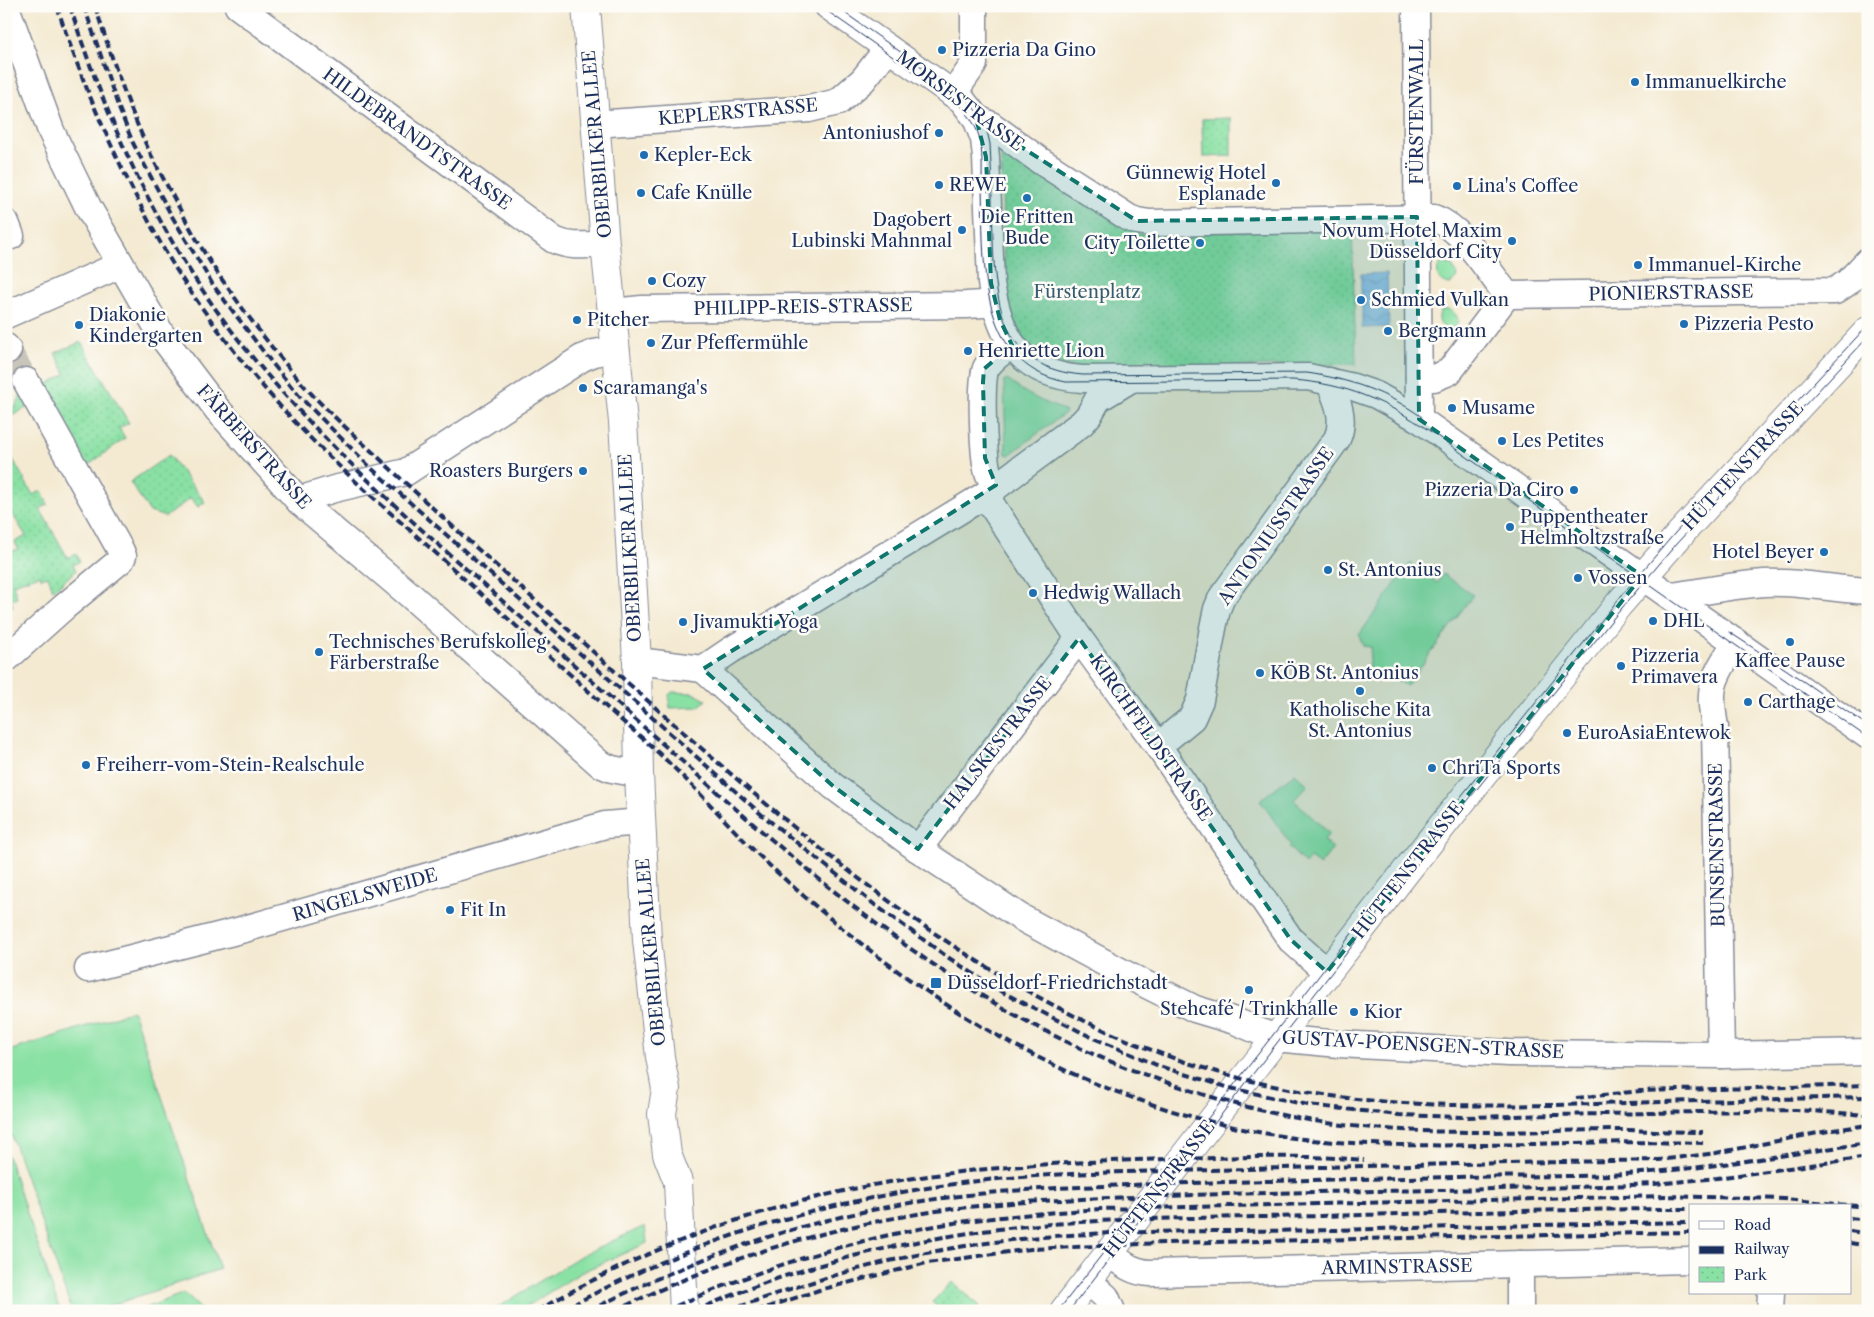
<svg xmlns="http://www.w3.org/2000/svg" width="1874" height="1317" font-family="'Libre Caslon Text',serif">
  <defs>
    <pattern id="park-dots" width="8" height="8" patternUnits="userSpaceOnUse" patternTransform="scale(1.25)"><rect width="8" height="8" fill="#8ae1a4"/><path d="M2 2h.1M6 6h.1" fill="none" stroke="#76c190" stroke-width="1.8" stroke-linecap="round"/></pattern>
    <pattern id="water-waves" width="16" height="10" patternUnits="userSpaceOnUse" patternTransform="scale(1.25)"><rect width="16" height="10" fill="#7cb3ec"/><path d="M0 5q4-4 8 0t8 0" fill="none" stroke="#6592c2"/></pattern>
  </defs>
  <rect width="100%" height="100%" fill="#fdfcf7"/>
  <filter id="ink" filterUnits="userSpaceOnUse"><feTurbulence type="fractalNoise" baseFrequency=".02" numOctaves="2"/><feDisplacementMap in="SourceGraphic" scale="10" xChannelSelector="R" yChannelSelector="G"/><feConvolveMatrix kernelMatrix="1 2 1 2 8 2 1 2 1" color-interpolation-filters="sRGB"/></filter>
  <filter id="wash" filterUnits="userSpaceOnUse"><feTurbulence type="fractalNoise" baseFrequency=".0096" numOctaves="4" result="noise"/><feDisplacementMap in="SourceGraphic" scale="20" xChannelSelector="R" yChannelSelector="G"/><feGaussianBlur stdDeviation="1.12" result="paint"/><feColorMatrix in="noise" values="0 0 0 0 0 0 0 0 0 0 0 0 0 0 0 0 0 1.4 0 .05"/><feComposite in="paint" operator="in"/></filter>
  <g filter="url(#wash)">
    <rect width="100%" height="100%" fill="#f4ead2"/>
    <!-- grass -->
    <g fill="#8ae1a4" stroke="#528881">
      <path d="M1443,263l8,2 6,8 -1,7 -6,4c-11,-1 -15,-9 -11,-19z"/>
      <path d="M1448,309c10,4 14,14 4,21 -12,-1 -16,-10 -11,-20z"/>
      <path d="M1006,379c20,15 35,23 58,31l1,3 -56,42 -3,-1 -2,-73z"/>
      <polygon points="1410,563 1437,583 1443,574 1473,595 1407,686 1392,677 1368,671 1371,647 1363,646 1359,635"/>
      <polygon points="672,692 693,693 706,700 698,707 670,708 669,695"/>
      <polygon points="1295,773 1308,785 1294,800 1329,833 1324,841 1333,848 1320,865 1310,858 1305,864 1289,847 1291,845 1260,800"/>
      <polygon points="133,1011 220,1269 94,1311 72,1311 6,1120 6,1052"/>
      <polygon points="6,1151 60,1311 6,1311"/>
      <polygon points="645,1226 647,1243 582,1272 519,1311 492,1311 582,1255"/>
      <polygon points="184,1293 203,1311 138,1311"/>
    </g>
    <!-- park -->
    <g fill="url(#park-dots)" stroke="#528881">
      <polygon points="1231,118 1231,156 1203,157 1202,119"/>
      <polygon points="1001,143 1140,234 1352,228 1356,364 1088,370 1044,360 1025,343 1013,320 1007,292 1004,261"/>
      <polygon points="81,342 129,423 119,428 125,438 86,467 39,389 66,374 55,353"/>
      <path d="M21,392l7,15 -22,12v-5l1,1c8,-7 12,-12 14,-23z"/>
      <polygon points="6,447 33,495 41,491 48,504 40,509 68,558 76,554 80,561 73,565 76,571 53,590 48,576 41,578 40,575 13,584 17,598 11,600 13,607 6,609 6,553 18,549 15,542 26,536 6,504"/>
      <polygon points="169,455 205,502 198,507 191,498 165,517 150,512 130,482"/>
      <polygon points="952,1282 980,1306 975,1311 941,1311 932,1302"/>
    </g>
    <!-- water -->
    <polygon fill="url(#water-waves)" stroke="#4c71a5" points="1387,273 1389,327 1362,328 1362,304 1365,300 1364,297 1361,296 1361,274"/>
  </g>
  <g filter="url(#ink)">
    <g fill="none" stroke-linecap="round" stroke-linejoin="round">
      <!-- minor-tunnel -->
      <polyline stroke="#c9c5bb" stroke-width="26" stroke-dasharray="26 13" stroke-linecap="butt" points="8,350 26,381"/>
      <!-- minor casing -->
      <g stroke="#888c98" stroke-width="29">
        <g id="minor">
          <path d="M238,6l316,234c17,8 33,5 51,4"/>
          <path d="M828,6l134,94 14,18 15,7 48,35 90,58 8,3 13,2 284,-5c29,10 54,53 73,77"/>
          <polyline points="1416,6 1419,419"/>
          <polyline points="6,7 51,131 88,207 164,339 217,409 300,502 410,595 600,764 612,769 639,774"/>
          <polyline points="953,94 974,64 974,6"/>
          <path d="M976,118l8,21 2,18 5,126c9,56 30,92 91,96l226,-2 45,10 23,8 43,24 449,317"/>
          <polyline points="595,124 809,109 838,102 863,80 888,48"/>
          <polyline points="6,223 11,236 6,237"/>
          <polyline points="1507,295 1835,291 1848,282 1868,261"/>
          <polyline points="612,312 642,309 966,305 983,304 994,301"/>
          <polyline points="6,315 120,265"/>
          <polyline points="6,347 8,350"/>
          <polyline points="1419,377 1434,378 1449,372 1507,295"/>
          <path d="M996,485c-3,-4 -7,-8 -8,-13 -5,-12 -8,-96 -2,-104 6,-10 17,-17 26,-23"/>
          <polyline points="985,495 1079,638 1158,746 1291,940 1327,972"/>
          <polyline points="300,502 305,498 334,489 406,472 582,358 594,353 616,349"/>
          <path d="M1672,596c30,-4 61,-11 92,-13 32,-2 70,6 104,8"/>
          <polyline points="6,659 64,607 121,560 123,556 121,551 26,381"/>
          <polyline points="637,661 703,669 731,650 985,495 1082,423 1089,415 1098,399 1131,379"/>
          <polyline points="703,669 833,786 918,849 1020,917 1131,977 1195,1009 1235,1021 1275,1038 1339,1044 1508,1053 1721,1055 1868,1052"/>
          <path d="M1158,746l34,-28 8,-18 13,-72 4,-19 5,-12 115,-158c9,-20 0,-39 -8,-58"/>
          <polyline points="918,849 1079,638"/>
          <polyline points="88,969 241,930 605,825 641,822"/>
          <path d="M1721,1055l-6,-328c-2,-13 -5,-27 -2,-40 3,-16 15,-31 23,-45"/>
          <path d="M1109,1253c14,11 23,19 41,20l540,-13"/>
          <polyline points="1088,1281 1106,1297 1112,1311"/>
          <polyline points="1520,1311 1520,1264"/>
          <polyline points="1770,1311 1771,1293"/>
        </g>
      </g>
      <!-- major casing -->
      <g stroke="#888c98" stroke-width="30">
        <g id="major">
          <polyline points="586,6 605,244 623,422 637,661 639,774 647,940 660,1057 666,1089 662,1114 667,1154 678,1182 684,1311"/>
          <polyline points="1064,1311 1407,870 1619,604 1682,532 1868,331"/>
        </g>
      </g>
      <!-- minor -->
      <use href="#minor" stroke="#fff" stroke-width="26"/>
      <!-- major -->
      <use href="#major" stroke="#fff" stroke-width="28"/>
      <!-- tram -->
      <g stroke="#1b2f5e" stroke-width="1">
        <path d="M820,6l136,95c10,10 19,22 23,35 4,16 3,33 3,49 2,72 -7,180 84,197l227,-2c54,4 92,21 137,51l438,307"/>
        <path d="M835,6l124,87c17,14 27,29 31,51 2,32 2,64 3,96 2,66 10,129 90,135l224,-2c42,6 80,19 115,44"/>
        <polyline points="1729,632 1787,670 1868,726"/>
        <polyline points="1058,1311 1364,918 1621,596 1675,533 1868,325"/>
        <polyline points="1069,1311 1370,923 1616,615 1678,542 1868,337"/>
      </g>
      <!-- rail -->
      <g stroke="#1b2f5e" stroke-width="4" stroke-dasharray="8 4" stroke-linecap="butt">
        <path d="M57,6c23,72 53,141 88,208 15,29 31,57 50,84 27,38 55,75 86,109 49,54 103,100 157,148 58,53 117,106 176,159 19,16 38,32 56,50 34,32 64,68 98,100 111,102 235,191 380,239 47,16 97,28 146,35 93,11 187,7 280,5 43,-1 86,-1 129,0"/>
        <path d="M70,6c31,98 73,194 129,279 91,137 219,241 341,349 47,43 95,85 143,128 121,108 246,216 395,285 35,17 72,30 109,42 56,19 117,33 176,38 89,9 177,3 266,3 25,1 49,2 74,2"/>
        <polyline points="84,6 118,106 133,143 170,213 213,285 272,363 300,397 370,467 761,814 875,905 949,958 1002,992 1089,1036 1159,1066 1230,1088 1308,1105 1399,1115 1462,1117 1796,1110 1868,1115"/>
        <path d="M95,6c14,43 28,86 46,127 12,28 27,54 41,80 13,24 26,47 41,68 26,37 53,73 83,107 23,25 48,47 73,70 60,57 122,112 184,167 194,172 409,381 665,450 123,34 243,32 369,29 91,-3 181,-5 271,-7"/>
        <polyline points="1576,1098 1640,1091 1868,1085"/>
        <polyline points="1850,1218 1868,1220"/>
        <polyline points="1850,1231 1868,1234"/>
        <polyline points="1850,1243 1868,1246"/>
        <path d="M537,1311c108,-64 230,-108 353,-129 91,-16 184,-20 277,-23 65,-1 132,-5 197,1"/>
        <path d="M562,1311c128,-72 271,-113 416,-130 90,-10 180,-9 270,-12 137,-4 274,-6 411,-9l57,-7 117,-23 35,-5"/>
        <path d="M589,1311c103,-53 213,-91 327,-109 80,-13 161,-15 241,-18 100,-3 201,-5 301,-7 50,-1 100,0 150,-2 88,-4 173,-20 260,-32"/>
        <path d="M615,1311c108,-54 224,-88 344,-103 78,-9 156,-10 234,-13 153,-5 308,-4 461,-11l63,-6 151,-21"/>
        <path d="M665,1311c99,-45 202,-77 310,-91 41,-5 83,-8 125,-11l565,-13 119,3 84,8"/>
        <path d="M695,1311c104,-47 219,-74 332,-85 98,-9 196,-8 294,-10 123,-3 246,-7 369,-7"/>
        <path d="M728,1311c98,-37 199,-64 303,-73 100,-9 202,-6 303,-8 119,-3 237,-6 356,-8"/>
        <polyline points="756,1311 819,1290 927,1263 1031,1249 1163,1243 1690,1232"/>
      </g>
    </g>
  </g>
  <!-- marked area -->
  <path fill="#0f766e" fill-opacity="0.2" stroke="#0f766e" stroke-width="4" stroke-dasharray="10 6" stroke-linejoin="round" d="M976,118l161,103 280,-4 2,202 223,157 -315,396 -36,-32 -212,-302 -161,211 -85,-63 -130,-117 293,-184 -11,-27 -2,-76 1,-13 28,-24 -12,-25 -9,-37 -5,-126z"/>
  <!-- markers -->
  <g fill="#1f6fb2" stroke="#fdfcf7" stroke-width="2">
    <circle cx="942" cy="50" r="5"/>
    <circle cx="1635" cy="82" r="5"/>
    <circle cx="939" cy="133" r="5"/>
    <circle cx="644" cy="155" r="5"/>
    <circle cx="1276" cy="183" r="5"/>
    <circle cx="939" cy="185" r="5"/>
    <circle cx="1457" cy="186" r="5"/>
    <circle cx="641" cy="193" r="5"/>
    <circle cx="1027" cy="198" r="5"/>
    <circle cx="962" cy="230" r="5"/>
    <circle cx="1512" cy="241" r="5"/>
    <circle cx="1200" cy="243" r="5"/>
    <circle cx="1638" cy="265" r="5"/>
    <circle cx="652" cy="281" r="5"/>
    <circle cx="1361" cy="300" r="5"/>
    <circle cx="577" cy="320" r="5"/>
    <circle cx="1684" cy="324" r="5"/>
    <circle cx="79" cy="325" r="5"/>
    <circle cx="1388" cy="331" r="5"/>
    <circle cx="651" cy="343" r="5"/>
    <circle cx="968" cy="351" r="5"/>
    <circle cx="583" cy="388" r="5"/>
    <circle cx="1452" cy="408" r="5"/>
    <circle cx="1502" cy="441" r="5"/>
    <circle cx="583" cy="471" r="5"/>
    <circle cx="1574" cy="490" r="5"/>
    <circle cx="1510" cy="527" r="5"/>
    <circle cx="1824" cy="552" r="5"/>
    <circle cx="1328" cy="570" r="5"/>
    <circle cx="1578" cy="578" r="5"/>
    <circle cx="1033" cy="593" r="5"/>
    <circle cx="1653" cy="621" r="5"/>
    <circle cx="683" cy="622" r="5"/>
    <circle cx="1790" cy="642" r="5"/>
    <circle cx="319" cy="652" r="5"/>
    <circle cx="1621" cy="666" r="5"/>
    <circle cx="1260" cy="673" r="5"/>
    <circle cx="1360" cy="691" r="5"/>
    <circle cx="1748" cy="702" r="5"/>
    <circle cx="1567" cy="733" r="5"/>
    <circle cx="86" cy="765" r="5"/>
    <circle cx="1432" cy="768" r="5"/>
    <circle cx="450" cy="910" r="5"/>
    <rect x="930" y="977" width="12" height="12" rx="2.5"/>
    <circle cx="1249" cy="990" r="5"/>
    <circle cx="1354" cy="1012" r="5"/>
  </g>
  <g text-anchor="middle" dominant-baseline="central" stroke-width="5" stroke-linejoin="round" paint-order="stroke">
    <!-- poi labels -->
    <g font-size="18" fill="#1b2f5e" stroke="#fdfcf7" text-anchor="start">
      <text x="952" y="50">Pizzeria Da Gino</text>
      <text x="1645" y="82">Immanuelkirche</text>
      <text x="929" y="133" text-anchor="end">Antoniushof</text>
      <text x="654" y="155">Kepler-Eck</text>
      <text x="1266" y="173" text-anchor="end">Günnewig Hotel<tspan x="1266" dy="21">Esplanade</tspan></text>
      <text x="949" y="185">REWE</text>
      <text x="1467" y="186">Lina's Coffee</text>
      <text x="651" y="193">Cafe Knülle</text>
      <text x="1027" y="217" text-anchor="middle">Die Fritten<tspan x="1027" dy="21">Bude</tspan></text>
      <text x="952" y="220" text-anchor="end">Dagobert<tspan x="952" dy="21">Lubinski Mahnmal</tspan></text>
      <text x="1502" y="231" text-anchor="end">Novum Hotel Maxim<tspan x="1502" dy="21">Düsseldorf City</tspan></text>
      <text x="1190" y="243" text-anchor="end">City Toilette</text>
      <text x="1648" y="265">Immanuel-Kirche</text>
      <text x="662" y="281">Cozy</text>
      <text x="1371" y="300">Schmied Vulkan</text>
      <text x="89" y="315">Diakonie<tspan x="89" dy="21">Kindergarten</tspan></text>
      <text x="587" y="320">Pitcher</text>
      <text x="1694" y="324">Pizzeria Pesto</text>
      <text x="1398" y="331">Bergmann</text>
      <text x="661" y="343">Zur Pfeffermühle</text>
      <text x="978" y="351">Henriette Lion</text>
      <text x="593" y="388">Scaramanga's</text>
      <text x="1462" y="408">Musame</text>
      <text x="1512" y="441">Les Petites</text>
      <text x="573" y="471" text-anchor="end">Roasters Burgers</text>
      <text x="1564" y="490" text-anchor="end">Pizzeria Da Ciro</text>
      <text x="1520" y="517">Puppentheater<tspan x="1520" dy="21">Helmholtzstraße</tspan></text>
      <text x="1814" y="552" text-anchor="end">Hotel Beyer</text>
      <text x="1338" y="570">St. Antonius</text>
      <text x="1588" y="578">Vossen</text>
      <text x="1043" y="593">Hedwig Wallach</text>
      <text x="1663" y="621">DHL</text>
      <text x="693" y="622">Jivamukti Yoga</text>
      <text x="329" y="642">Technisches Berufskolleg<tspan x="329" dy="21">Färberstraße</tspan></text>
      <text x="1631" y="656">Pizzeria<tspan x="1631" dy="21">Primavera</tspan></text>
      <text x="1790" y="661" text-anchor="middle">Kaffee Pause</text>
      <text x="1270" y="673">KÖB St. Antonius</text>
      <text x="1758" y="702">Carthage</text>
      <text x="1360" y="710" text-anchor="middle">Katholische Kita<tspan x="1360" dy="21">St. Antonius</tspan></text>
      <text x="1577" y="733">EuroAsiaEntewok</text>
      <text x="96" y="765">Freiherr-vom-Stein-Realschule</text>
      <text x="1442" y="768">ChriTa Sports</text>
      <text x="460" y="910">Fit In</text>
      <text x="947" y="983">Düsseldorf-Friedrichstadt</text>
      <text x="1249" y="1009" text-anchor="middle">Stehcafé / Trinkhalle</text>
      <text x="1364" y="1012">Kior</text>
    </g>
    <!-- street labels -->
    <g font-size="18" fill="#1b2f5e" stroke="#fdfcf7">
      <text transform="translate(960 101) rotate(37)">MORSESTRASSE</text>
      <text transform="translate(738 112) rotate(-5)">KEPLERSTRASSE</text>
      <text transform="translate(1417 112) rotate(-90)">FÜRSTENWALL</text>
      <text transform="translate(417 139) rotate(36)">HILDEBRANDTSTRASSE</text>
      <text transform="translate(597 144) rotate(-95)">OBERBILKER ALLEE</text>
      <text transform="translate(1671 293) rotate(-1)">PIONIERSTRASSE</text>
      <text transform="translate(803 307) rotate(-1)">PHILIPP-REIS-STRASSE</text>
      <text transform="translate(254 447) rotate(48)">FÄRBERSTRASSE</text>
      <text transform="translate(1743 466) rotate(-47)">HÜTTENSTRASSE</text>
      <text transform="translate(1276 526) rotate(-55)">ANTONIUSSTRASSE</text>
      <text transform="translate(630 548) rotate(-93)">OBERBILKER ALLEE</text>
      <text transform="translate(1151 738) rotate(55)">KIRCHFELDSTRASSE</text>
      <text transform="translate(998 743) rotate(-52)">HALSKESTRASSE</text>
      <text transform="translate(1717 845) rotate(-91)">BUNSENSTRASSE</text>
      <text transform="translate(1408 870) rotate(-52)">HÜTTENSTRASSE</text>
      <text transform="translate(365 895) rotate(-16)">RINGELSWEIDE</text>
      <text transform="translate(651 952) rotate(-95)">OBERBILKER ALLEE</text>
      <text transform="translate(1423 1045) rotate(3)">GUSTAV-POENSGEN-STRASSE</text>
      <text transform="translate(1159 1189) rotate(-52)">HÜTTENSTRASSE</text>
      <text transform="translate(1397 1267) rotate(-1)">ARMINSTRASSE</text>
    </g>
    <!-- park labels -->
    <g font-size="18" fill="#375c70" stroke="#fdfcf7">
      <text x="1087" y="292">Fürstenplatz</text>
    </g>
  </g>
  <!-- margin -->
  <rect width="1874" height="1317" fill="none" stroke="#fdfcf7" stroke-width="25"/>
  <!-- legend -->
  <rect x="1689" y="1204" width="162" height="90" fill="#fdfcf7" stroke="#a3aaba"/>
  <rect x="1699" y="1221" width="25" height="8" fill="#ffffff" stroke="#a3aaba"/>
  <text x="1734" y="1230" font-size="15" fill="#1b2f5e">Road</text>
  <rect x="1699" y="1246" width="25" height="8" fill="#1b2f5e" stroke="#a3aaba"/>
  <text x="1734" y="1254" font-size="15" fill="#1b2f5e">Railway</text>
  <rect x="1699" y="1267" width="25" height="15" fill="url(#park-dots)" stroke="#a3aaba"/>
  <text x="1734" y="1280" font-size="15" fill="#1b2f5e">Park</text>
</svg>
